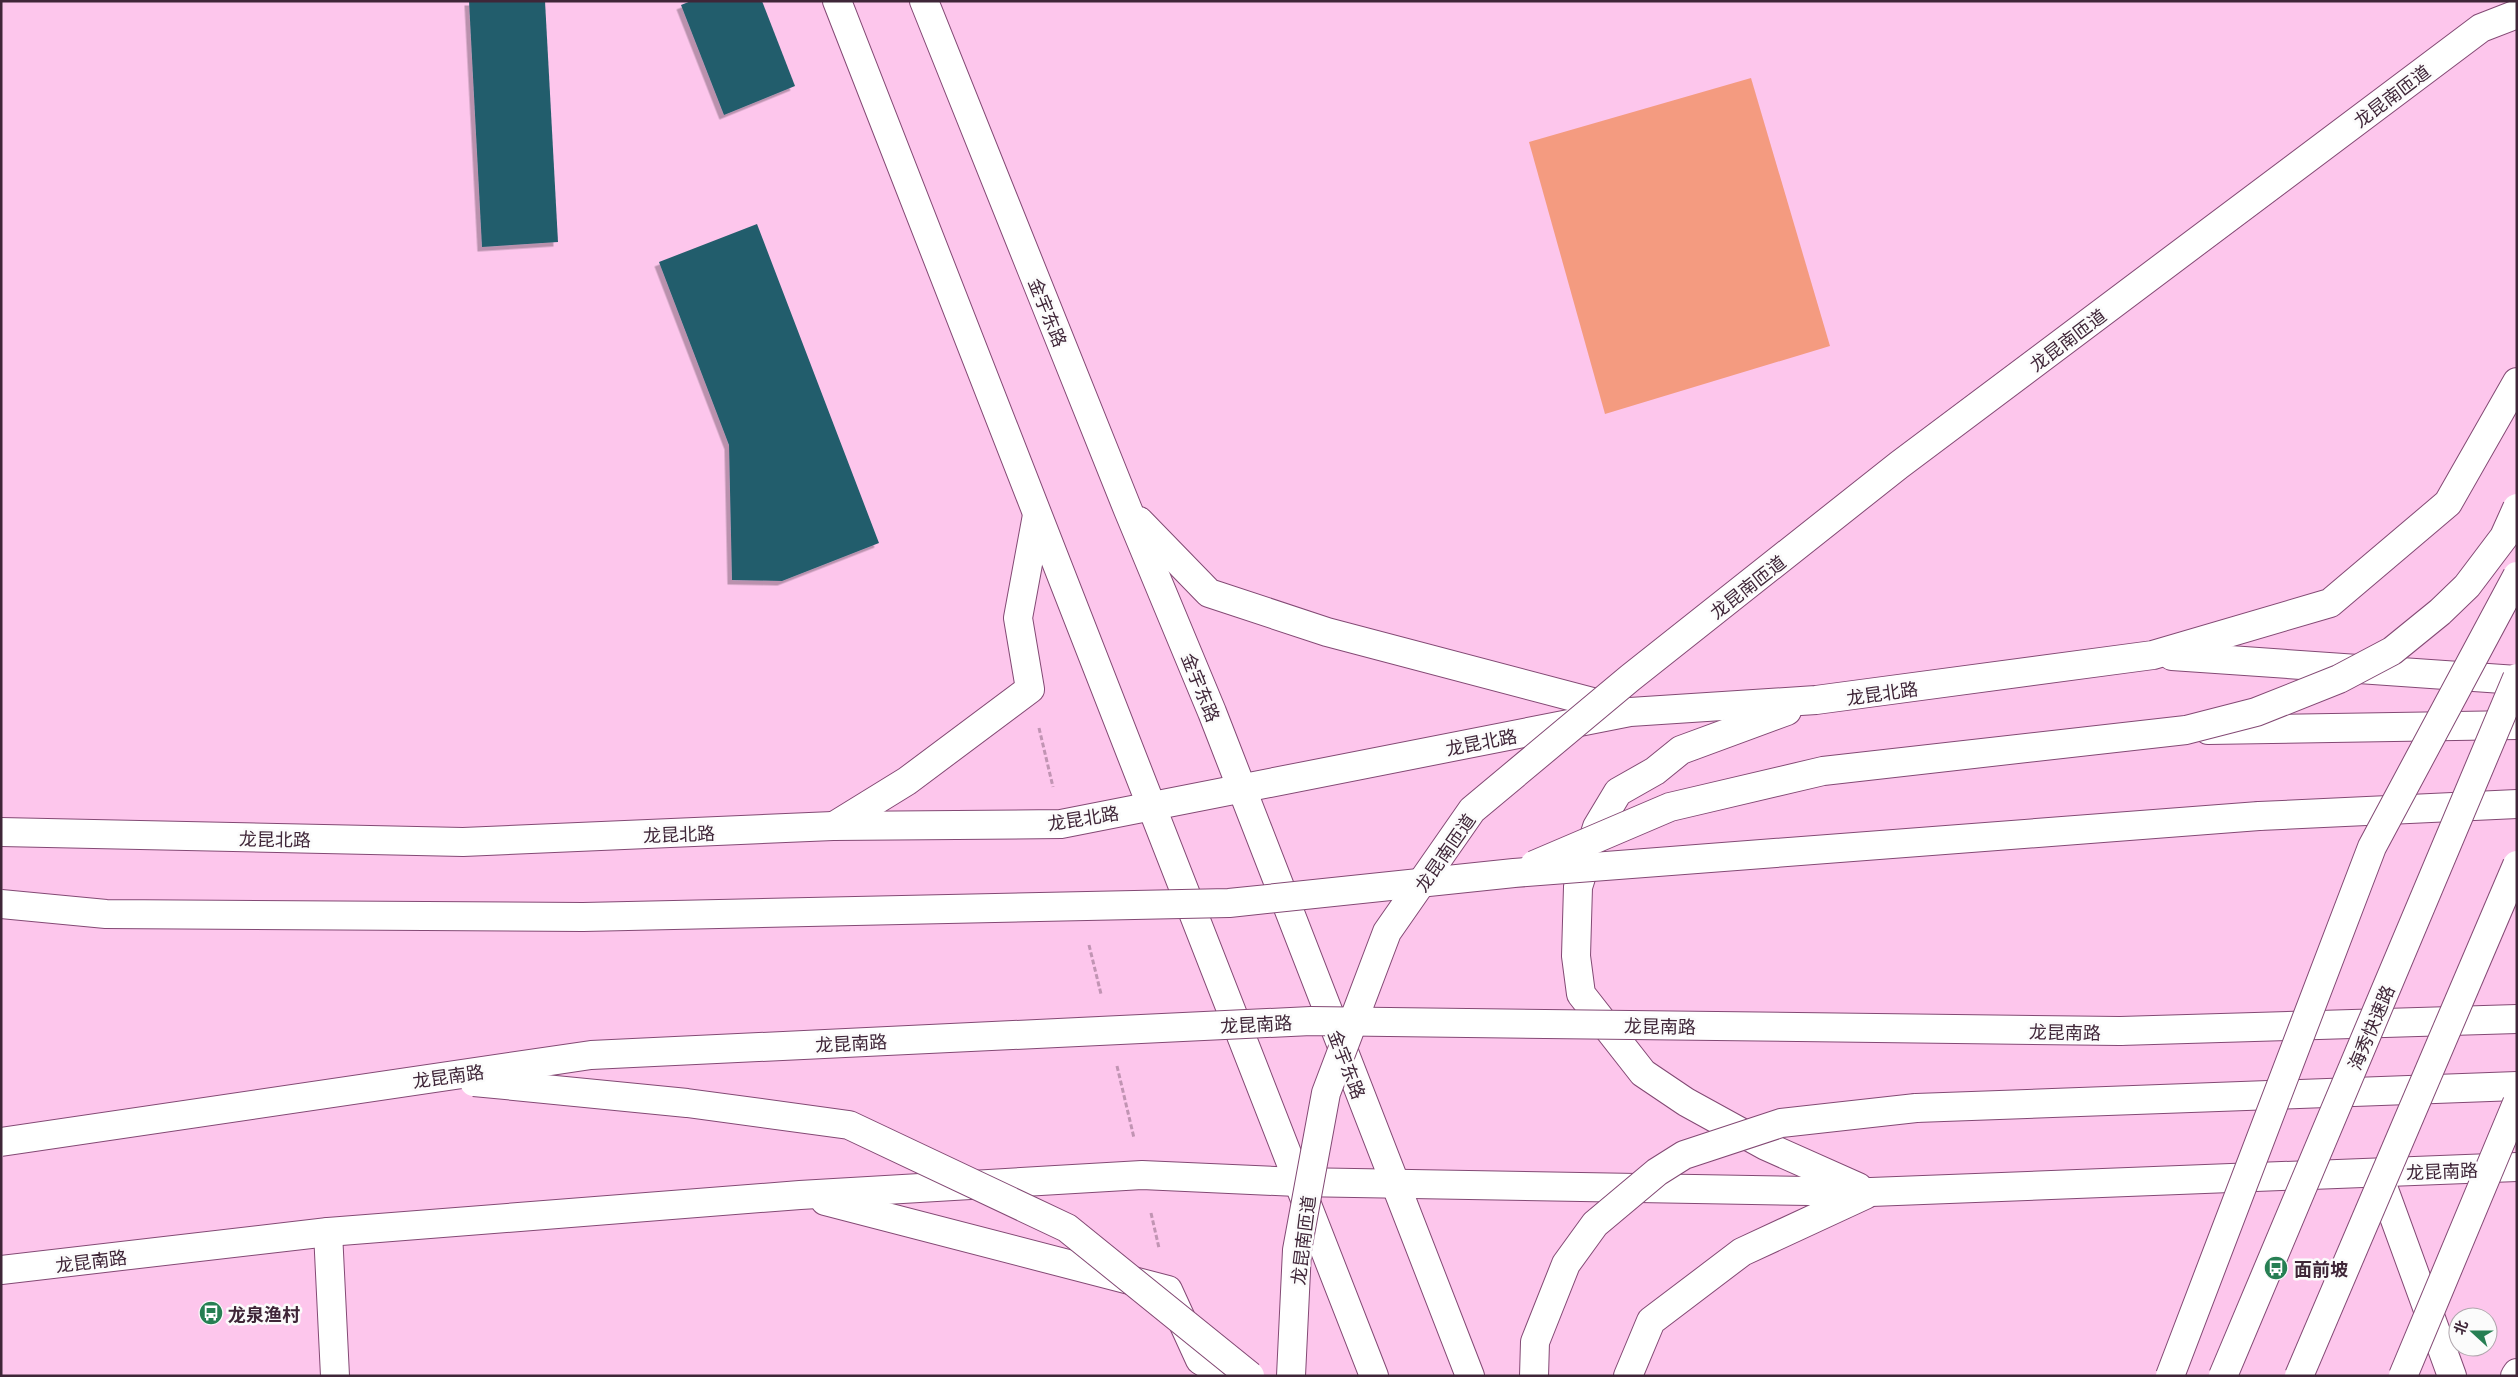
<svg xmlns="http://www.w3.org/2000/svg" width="2518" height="1377" font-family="Georgia,'Noto Sans SC',serif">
  <defs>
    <filter id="shadow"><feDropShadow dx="-4.5" dy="4.5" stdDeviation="0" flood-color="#0004"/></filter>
  </defs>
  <rect width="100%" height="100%" fill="#fdc6ec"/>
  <!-- green -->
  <polygon fill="#f49b80" points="1751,78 1830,346 1605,414 1529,142"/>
  <!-- building -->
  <g fill="#245d6c" filter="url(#shadow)">
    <polygon points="469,1 545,1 558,242 482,247"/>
    <polygon points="691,1 762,1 795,86 724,115 681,5"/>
    <polygon points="757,224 879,543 782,581 732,580 729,445 659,262"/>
  </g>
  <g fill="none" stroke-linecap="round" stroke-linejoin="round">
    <!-- street casing -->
    <g stroke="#834974" stroke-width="30">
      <polyline id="street" points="328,1232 335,1376"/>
    </g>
    <!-- secondary casing -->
    <g stroke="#834974" stroke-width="30">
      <g id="secondary">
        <polyline points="837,1 1374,1376"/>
        <polyline points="924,1 1128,510 1212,712 1470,1376"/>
        <polyline points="1139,521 1209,593 1327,632 1619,709"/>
        <polyline points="2172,656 2517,680"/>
        <polyline points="1787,711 1681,750 1655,771 1618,792 1597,827 1578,887 1576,956 1581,994 1643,1073 1686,1102 1766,1146 1858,1187"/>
        <polyline points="834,826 907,781 1030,689 1018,618 1037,515"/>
        <polyline points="1,832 463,842 833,826 1061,824 1630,712 1816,700 2153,655 2330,603 2448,503 2517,382"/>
        <polyline points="2378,1173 2452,1376"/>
        <polyline points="825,1201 1168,1290 1200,1360 1226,1376"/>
        <polyline points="1,1270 328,1232 800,1195 1142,1175 1297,1182 1871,1192 2517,1167"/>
        <polyline points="1628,1376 1651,1321 1742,1252 1865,1195"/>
      </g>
    </g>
    <!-- highway casing -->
    <g stroke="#834974" stroke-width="30">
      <g id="highway">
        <polyline points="2208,730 2517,725"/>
        <polyline points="2259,816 2517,804"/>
        <polyline points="2120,1031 2517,1019"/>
        <polyline points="1916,1108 2517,1086"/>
        <polyline points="2515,1376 2517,1373"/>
      </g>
    </g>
    <!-- path -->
    <g stroke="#c194b3" stroke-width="3" stroke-dasharray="5 2.5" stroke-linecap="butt">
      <polyline points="1039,728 1053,787"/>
      <polyline points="1089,945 1101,994"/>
      <polyline points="1117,1066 1134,1138"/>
      <polyline points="1151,1213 1159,1248"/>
    </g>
    <!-- street -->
    <use href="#street" stroke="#fff" stroke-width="28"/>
    <!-- secondary -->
    <use href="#secondary" stroke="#fff" stroke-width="28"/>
    <!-- highway -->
    <use href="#highway" stroke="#fff" stroke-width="28"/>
    <!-- highway-bridge casing -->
    <g stroke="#834974" stroke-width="30" stroke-linecap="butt">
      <g id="highway-bridge">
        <polyline points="1534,865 1670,807 1823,771 2186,730 2256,712 2339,679 2392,651 2440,612 2467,586 2504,537 2517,508"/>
        <polyline points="1,904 106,914 583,917 1229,903 1514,873 2259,816"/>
        <polyline points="474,1082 687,1103 849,1125 1067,1228 1250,1376"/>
        <polyline points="1,1142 591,1055 1311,1021 2120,1031"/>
        <polyline points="1291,1376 1297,1250 1326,1093 1387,932 1472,810 1630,678 1899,465 2481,28 2517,14"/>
        <polyline points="1534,1376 1535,1342 1566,1264 1595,1224 1657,1172 1684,1155 1781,1123 1916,1108"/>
        <polyline points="2170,1376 2372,847 2517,576"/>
        <polyline points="2223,1376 2517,678"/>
        <polyline points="2299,1376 2517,865"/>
        <polyline points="2403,1376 2517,1103"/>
      </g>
    </g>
    <!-- highway-bridge -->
    <use href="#highway-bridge" stroke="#fff" stroke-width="28"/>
  </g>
  <!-- icons -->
  <defs>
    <g id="bus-disc" transform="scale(1.25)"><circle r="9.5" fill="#277f53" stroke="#fbfbfb"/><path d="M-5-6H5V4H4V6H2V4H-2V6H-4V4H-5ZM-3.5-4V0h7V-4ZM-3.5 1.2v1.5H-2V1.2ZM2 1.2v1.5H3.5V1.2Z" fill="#fff"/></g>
  </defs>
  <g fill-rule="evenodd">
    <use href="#bus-disc" x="2276" y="1268"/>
    <use href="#bus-disc" x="211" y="1313"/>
  </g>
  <g text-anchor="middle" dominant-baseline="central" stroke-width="5" stroke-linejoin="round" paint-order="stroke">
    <!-- street labels -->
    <g font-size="18" fill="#3f2638" stroke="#fbfbfb">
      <text transform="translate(2391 95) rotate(-37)">龙昆南匝道</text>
      <text transform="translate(1049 312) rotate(68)">金宇东路</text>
      <text transform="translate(2067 339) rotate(-37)">龙昆南匝道</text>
      <text transform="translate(1747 586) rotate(-38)">龙昆南匝道</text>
      <text transform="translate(1202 687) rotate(68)">金宇东路</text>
      <text transform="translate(1882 692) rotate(-8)">龙昆北路</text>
      <text transform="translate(1481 741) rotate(-11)">龙昆北路</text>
      <text transform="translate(1083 817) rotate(-9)">龙昆北路</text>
      <text transform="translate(679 833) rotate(-2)">龙昆北路</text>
      <text transform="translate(275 838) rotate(1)">龙昆北路</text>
      <text transform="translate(1444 852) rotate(-55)">龙昆南匝道</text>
      <text transform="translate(1256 1023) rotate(-3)">龙昆南路</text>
      <text transform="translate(1660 1025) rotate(1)">龙昆南路</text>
      <text transform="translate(2370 1027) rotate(-67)">海秀快速路</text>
      <text transform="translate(2065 1031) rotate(1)">龙昆南路</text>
      <text transform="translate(851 1042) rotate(-3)">龙昆南路</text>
      <text transform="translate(1348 1064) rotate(69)">金宇东路</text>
      <text transform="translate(448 1075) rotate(-8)">龙昆南路</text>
      <text transform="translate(2442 1170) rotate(-2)">龙昆南路</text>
      <text transform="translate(1302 1240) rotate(-83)">龙昆南匝道</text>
      <text transform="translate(91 1260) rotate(-7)">龙昆南路</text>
    </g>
    <!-- poi labels -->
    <g font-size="18" font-weight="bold" fill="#3f2638" stroke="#fbfbfb" text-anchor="start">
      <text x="2294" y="1268">面前坡</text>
      <text x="228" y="1313">龙泉渔村</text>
    </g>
  </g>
  <!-- border -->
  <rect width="2518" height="1377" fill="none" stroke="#3f2638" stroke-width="5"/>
  <!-- north arrow -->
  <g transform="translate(2473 1332) rotate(291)"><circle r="24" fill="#fbfbfb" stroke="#b0a6ad"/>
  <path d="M0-4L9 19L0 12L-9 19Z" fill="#277f53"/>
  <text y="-8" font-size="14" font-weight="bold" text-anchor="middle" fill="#3f2638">北</text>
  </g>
</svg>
